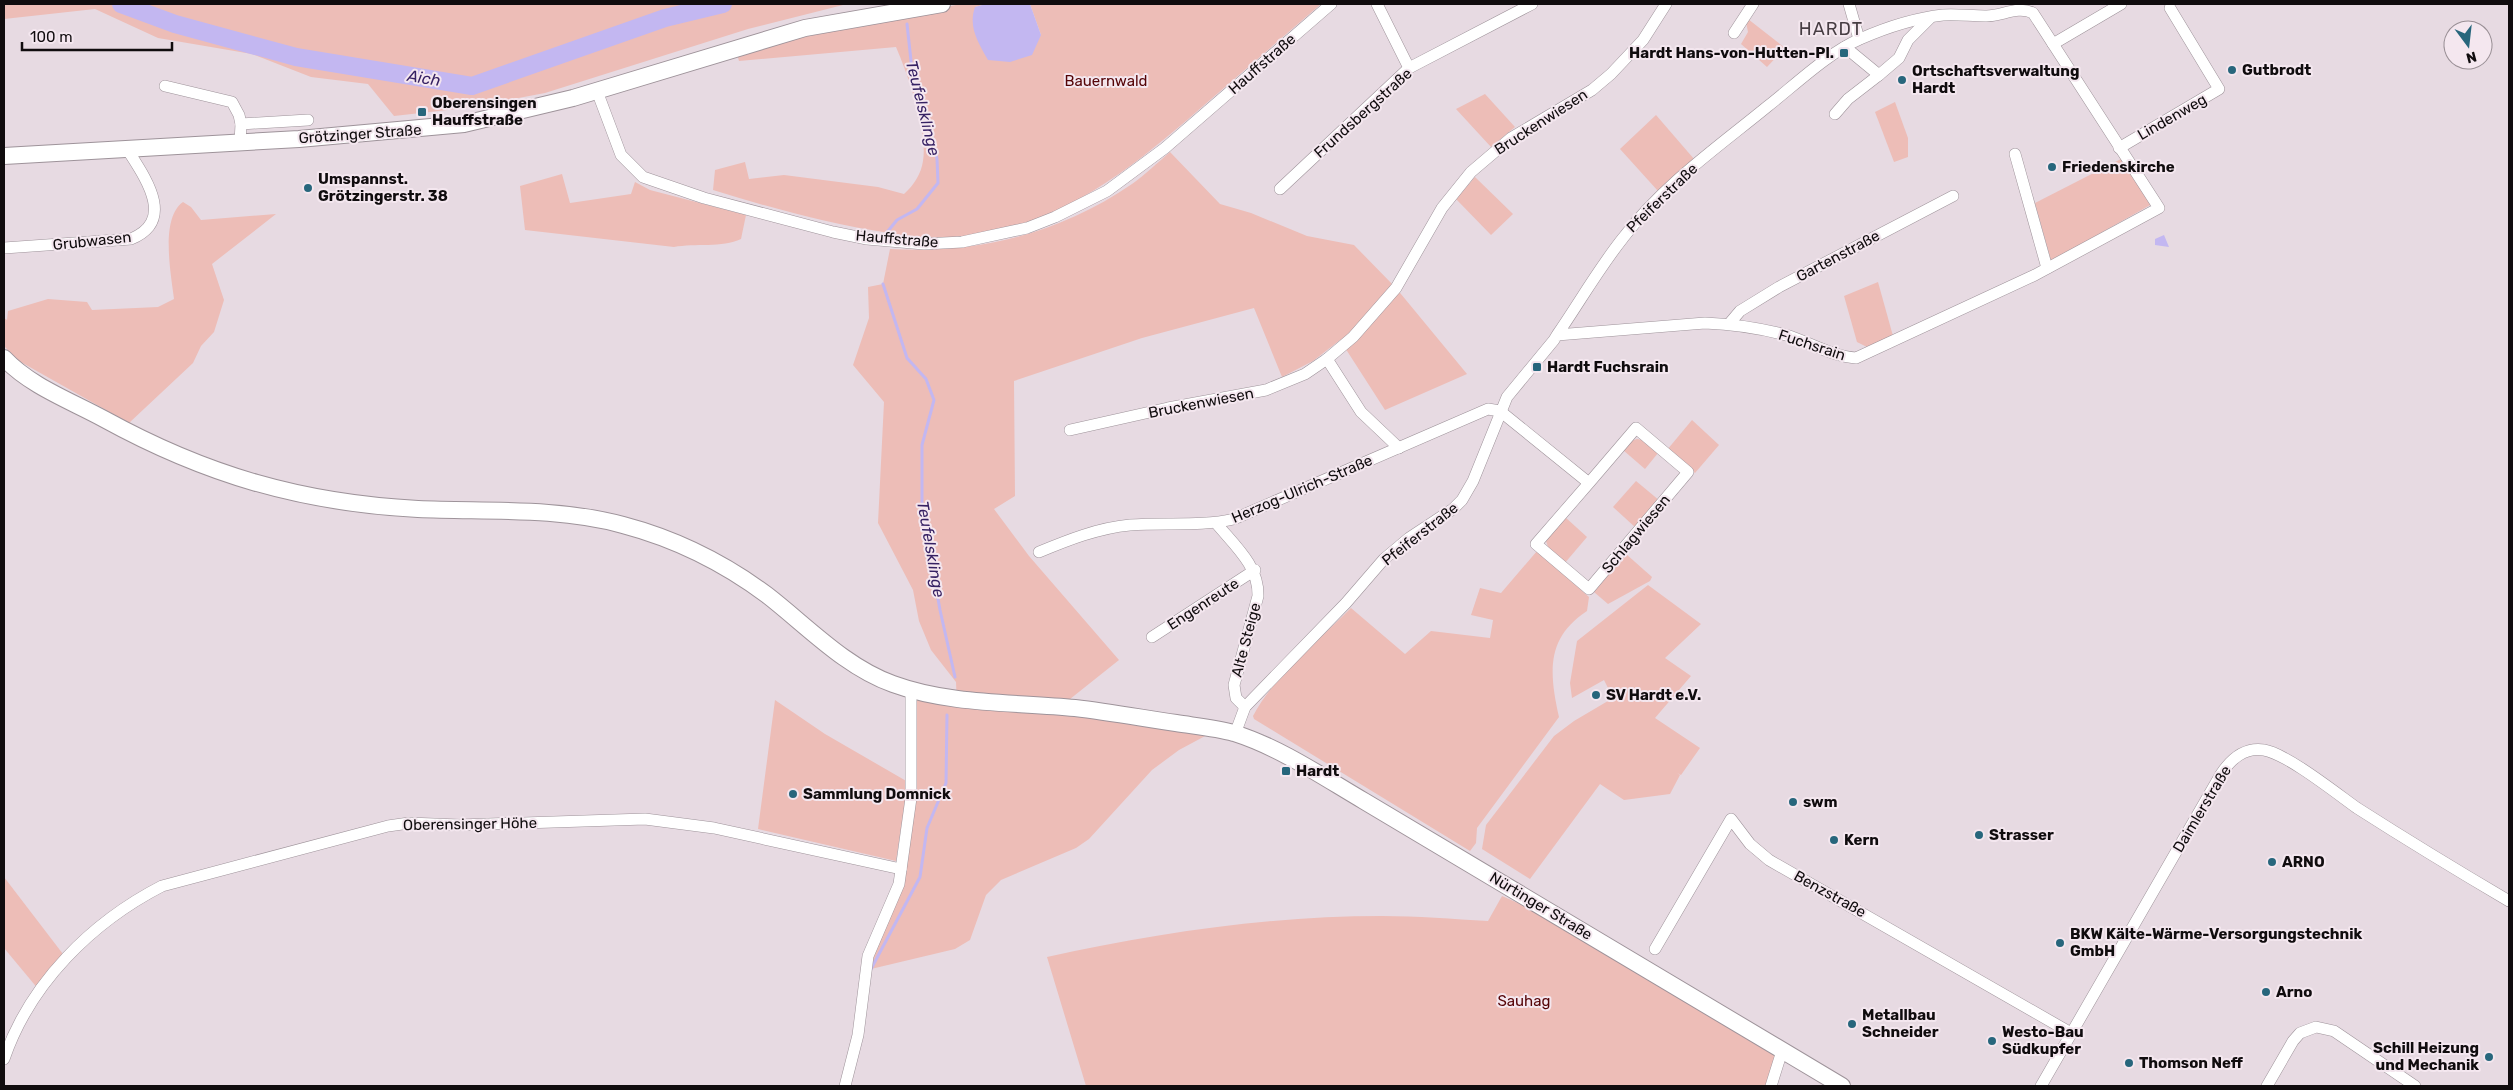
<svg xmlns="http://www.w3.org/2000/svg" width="2513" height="1090" font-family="Rubik,sans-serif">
  <rect width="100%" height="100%" fill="#e7dae2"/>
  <!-- green -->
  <g fill="#edbdb7">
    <polygon points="4,4 847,4 748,29 545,93 465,108 394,116 368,84 311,77 252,54 158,38 95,9 4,19"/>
    <path d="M961,4h25l-11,3 66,28 -11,-31h291c-37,32 -74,64 -111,96 -80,70 -159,137 -272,138 -17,0 -33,-3 -49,-5 -60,-9 -118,-25 -176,-43l2,-20 30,-8 4,17 35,-4 94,12 26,7c10,-9 17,-20 19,-33 5,-30 -15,-86 -27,-114l-157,14 -2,-7 45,-15z"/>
    <polygon points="1748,19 1785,48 1767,67 1741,44 1748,32 1746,22"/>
    <polygon points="1485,94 1515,127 1491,147 1456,109"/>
    <polygon points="1895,102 1908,138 1908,157 1894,162 1875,112"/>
    <polygon points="1656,115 1694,159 1658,191 1620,149"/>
    <path d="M1170,152l50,52 31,9 56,23 47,9 42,43 71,86 -82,36 -45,-70 -27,21 -31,16 -28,-69 -112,30 -128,43 1,115 -21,13 35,47 90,104 -64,51 152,24 -28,15 -27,20 -63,69 -13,9 -75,32 -15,15 -16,45 -15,9 -84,20 -4,-2 36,-98 13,-170 41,6 -1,-23 -25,-32 -12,-29 -6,-31 -35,-67 6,-121 -31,-37 16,-47 -1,-31 15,-3 7,-35c87,5 169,-15 242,-65 13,-9 25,-21 38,-32z"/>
    <polygon points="2121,159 2152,204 2051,261 2035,203"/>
    <path d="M562,174l8,29 61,-9 4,-12 15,8 96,25 -5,24c-19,9 -46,4 -67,8l-149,-17 -5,-44z"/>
    <polygon points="1475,177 1513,214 1491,235 1456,199"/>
    <path d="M183,202l8,5 10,13 75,-6 -64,50 12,36 -10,32 -13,14 -8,17 -64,60 -110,-62 -15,-15v-28l3,2 1,-9 40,-12 39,3 5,8 66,-3 16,-8c-3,-25 -14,-81 9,-97z"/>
    <polygon points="1878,282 1893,336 1867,347 1857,342 1844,296"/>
    <polygon points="1692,420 1719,445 1695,473 1667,450"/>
    <polygon points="1637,439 1642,440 1658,453 1645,469 1623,450 1631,441"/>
    <polygon points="1636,481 1660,501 1636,528 1613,507"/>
    <polygon points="1565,517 1587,537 1564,564 1549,550 1546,541"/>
    <path d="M1537,551l52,46 -2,14c-41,27 -38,61 -28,106l-82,111 -1,15 -6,8 -216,-132 -1,-3c21,-40 66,-76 98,-108l54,46 26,-23 59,7 3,-18 -22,-5 9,-27 21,5z"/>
    <polygon points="1626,554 1652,577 1650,581 1608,604 1594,592"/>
    <polygon points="1648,585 1701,624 1665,658 1691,676 1655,718 1700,748 1681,775 1677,773 1680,775 1670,794 1624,800 1600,784 1530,879 1482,849 1486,825 1554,736 1574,721 1613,698 1604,680 1572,698 1570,683 1577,641"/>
    <polygon points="775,700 825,734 908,782 896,861 758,829"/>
    <polygon points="4,877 66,958 39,990 4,948"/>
    <path d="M1502,896l76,33 204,122 -11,35h-685l-39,-129c109,-24 223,-41 335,-41 35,0 71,3 106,5z"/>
  </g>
  <!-- water -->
  <g fill="#c3b7f1">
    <path d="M986,4h44l11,31 -9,20 -22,7 -22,-2c-10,-18 -20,-33 -13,-53z"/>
    <polygon points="2164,235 2169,247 2155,245 2155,239"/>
  </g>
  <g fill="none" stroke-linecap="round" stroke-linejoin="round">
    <!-- stream -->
    <g stroke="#c3b7f1" stroke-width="3">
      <polyline points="888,231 897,220 917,209 938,183 937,159 928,118 922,111 913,79 907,24"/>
      <polyline points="883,284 907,358 926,379 934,400 922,445 922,510 940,610 955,677"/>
      <polyline points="871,969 920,877 927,828 946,783 947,715"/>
    </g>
    <!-- river -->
    <polyline stroke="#c3b7f1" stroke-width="18" points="121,4 175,24 296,57 472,86 665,18 723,4"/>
    <!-- street casing -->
    <g stroke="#9e939a" stroke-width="12">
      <g id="street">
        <polyline points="1377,4 1409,68"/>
        <polyline points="1849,4 1859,39"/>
        <polyline points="1734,33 1753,4"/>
        <polyline points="2053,44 2121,4"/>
        <polyline points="1845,47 1879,75 1899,58 1908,40 1930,18"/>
        <polyline points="165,86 232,102 239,115 241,124"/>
        <polyline points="597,91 621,155 643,177 704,198 833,232 867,239 924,244 962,242 1027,228 1055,217 1107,191 1165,148 1331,4"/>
        <polyline points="1835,114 1848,99 1879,75"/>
        <polyline points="240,142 241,124 308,120"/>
        <polyline points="2119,148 2219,89 2170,8"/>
        <polyline points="2015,154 2047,268"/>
        <polyline points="1280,189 1409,68 1532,4"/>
        <path d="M4,248l127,-9c46,-19 13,-63 -4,-90"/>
        <polyline points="1729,324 1740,311 1779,287 1953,196"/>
        <polyline points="1327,359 1361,412 1399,448"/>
        <polyline points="1070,430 1168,408 1266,390 1305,374 1327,359 1353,337 1396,288 1442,208 1471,172 1511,138 1592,90 1611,74 1643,40 1666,4"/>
        <path d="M1216,523c19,23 43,43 42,73l-24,89 2,13 9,9"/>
        <path d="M1039,552c29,-12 59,-24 91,-27 35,-3 70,2 104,-6l254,-110 12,2 89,72 47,-55 52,44 -99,117 -53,-45 53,-61"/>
        <polyline points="1152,637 1255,570"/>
        <path d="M1235,734l10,-27 101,-104 38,-44 25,-21 44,-29 9,-9 11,-19 34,-84 47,-57 3,-5c22,-32 42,-67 66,-97 40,-53 95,-91 145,-132 28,-22 60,-53 92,-67 25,-11 56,-21 83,-24 14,-1 28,1 42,1 16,1 32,-11 48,-3l126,195 -124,67 -179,83c-25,-2 -47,-16 -70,-23 -27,-7 -54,-11 -81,-12l-148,12"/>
        <polyline points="1655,949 1731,819 1750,844 1769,860 2071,1033"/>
        <path d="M4,1059c26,-76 88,-137 158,-173l226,-60 21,-3 50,2 186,-6 69,9 187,41"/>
        <polyline points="845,1086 858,1035 868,956 899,884 911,798 911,690"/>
        <polyline points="1771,1086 1782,1051"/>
        <path d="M2041,1086l180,-312c10,-15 23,-27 43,-24 23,4 72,43 93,58 50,32 101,63 152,93"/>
        <polyline points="2267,1086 2293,1041 2300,1033 2316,1027 2334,1031 2415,1086"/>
      </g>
    </g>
    <!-- secondary casing -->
    <g stroke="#9e939a" stroke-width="18">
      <g id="secondary">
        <polyline points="4,156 299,139 464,124 573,98 805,28 942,4"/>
        <path d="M4,358c26,28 67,43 100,61 102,56 198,84 314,90 69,3 139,-2 205,16 53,14 101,38 144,70 40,31 78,72 126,89 57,21 122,18 182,24 34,4 67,10 101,15 19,3 40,5 58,10 47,15 89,44 130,68l478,285"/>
      </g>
    </g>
    <!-- street -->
    <use href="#street" stroke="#fff" stroke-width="11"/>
    <!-- secondary -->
    <use href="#secondary" stroke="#fff" stroke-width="16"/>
  </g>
  <!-- markers -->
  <g fill="#27667c" stroke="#f4e7ef" stroke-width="2">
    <rect x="1839" y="48" width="10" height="10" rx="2.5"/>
    <circle cx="2232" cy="70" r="5"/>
    <circle cx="1902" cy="80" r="5"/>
    <rect x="417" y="107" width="10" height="10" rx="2.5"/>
    <circle cx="2052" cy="167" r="5"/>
    <circle cx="308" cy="188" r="5"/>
    <rect x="1532" y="362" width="10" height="10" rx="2.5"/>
    <circle cx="1596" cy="695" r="5"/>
    <rect x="1281" y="766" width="10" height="10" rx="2.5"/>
    <circle cx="793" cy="794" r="5"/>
    <circle cx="1793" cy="802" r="5"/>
    <circle cx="1979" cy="835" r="5"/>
    <circle cx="1834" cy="840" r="5"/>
    <circle cx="2272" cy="862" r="5"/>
    <circle cx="2060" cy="943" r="5"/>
    <circle cx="2266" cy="992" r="5"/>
    <circle cx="1852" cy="1024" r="5"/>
    <circle cx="1992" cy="1041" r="5"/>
    <circle cx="2489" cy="1057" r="5"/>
    <circle cx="2129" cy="1063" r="5"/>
  </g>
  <g text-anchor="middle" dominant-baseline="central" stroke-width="4" stroke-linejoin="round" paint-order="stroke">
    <!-- poi labels -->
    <g font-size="15" font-weight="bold" fill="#100c0e" stroke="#f4e7ef" text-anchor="start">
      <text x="1834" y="53" text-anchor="end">Hardt Hans-von-Hutten-Pl.</text>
      <text x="2242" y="70">Gutbrodt</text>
      <text x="1912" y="71">Ortschaftsverwaltung<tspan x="1912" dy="17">Hardt</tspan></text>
      <text x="432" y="103">Oberensingen<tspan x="432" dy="17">Hauffstraße</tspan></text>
      <text x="2062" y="167">Friedenskirche</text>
      <text x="318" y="179">Umspannst.<tspan x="318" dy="17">Grötzingerstr. 38</tspan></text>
      <text x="1547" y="367">Hardt Fuchsrain</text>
      <text x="1606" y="695">SV Hardt e.V.</text>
      <text x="1296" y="771">Hardt</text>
      <text x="803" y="794">Sammlung Domnick</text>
      <text x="1803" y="802">swm</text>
      <text x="1989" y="835">Strasser</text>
      <text x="1844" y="840">Kern</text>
      <text x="2282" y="862">ARNO</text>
      <text x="2070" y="934">BKW Kälte-Wärme-Versorgungstechnik<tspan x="2070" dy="17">GmbH</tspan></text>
      <text x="2276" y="992">Arno</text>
      <text x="1862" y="1015">Metallbau<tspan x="1862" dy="17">Schneider</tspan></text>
      <text x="2002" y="1032">Westo-Bau<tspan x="2002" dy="17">Südkupfer</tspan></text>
      <text x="2479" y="1048" text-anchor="end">Schill Heizung<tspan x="2479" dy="17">und Mechanik</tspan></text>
      <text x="2139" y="1063">Thomson Neff</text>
    </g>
    <!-- street labels -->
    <g font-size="15" fill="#100c0e" stroke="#f4e7ef">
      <text transform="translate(1262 64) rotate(-41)">Hauffstraße</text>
      <text transform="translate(1363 113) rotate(-42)">Frundsbergstraße</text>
      <text transform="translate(2172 117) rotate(-30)">Lindenweg</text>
      <text transform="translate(1541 122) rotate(-33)">Bruckenwiesen</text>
      <text transform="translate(360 134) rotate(-4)">Grötzinger Straße</text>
      <text transform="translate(1662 198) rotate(-44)">Pfeiferstraße</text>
      <text transform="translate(897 239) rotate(5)">Hauffstraße</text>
      <text transform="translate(92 241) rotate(-6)">Grubwasen</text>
      <text transform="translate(1838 256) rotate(-28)">Gartenstraße</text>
      <text transform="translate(1812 345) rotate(18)">Fuchsrain</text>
      <text transform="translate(1201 403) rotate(-11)">Bruckenwiesen</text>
      <text transform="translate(1302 489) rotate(-23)">Herzog-Ulrich-Straße</text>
      <text transform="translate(1420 534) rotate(-38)">Pfeiferstraße</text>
      <text transform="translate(1636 534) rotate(-50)">Schlagwiesen</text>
      <text transform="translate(1203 604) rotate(-33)">Engenreute</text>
      <text transform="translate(1246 640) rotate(-75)">Alte Steige</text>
      <text transform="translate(2202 809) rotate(-59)">Daimlerstraße</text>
      <text transform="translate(470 824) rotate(-1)">Oberensinger Höhe</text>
      <text transform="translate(1830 894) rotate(29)">Benzstraße</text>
      <text transform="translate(1541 906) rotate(31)">Nürtinger Straße</text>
    </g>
    <!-- park labels -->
    <g font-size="15" fill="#550407" stroke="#f4e7ef">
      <text x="1106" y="81">Bauernwald</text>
      <text x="1524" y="1001">Sauhag</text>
    </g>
    <!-- water labels -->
    <g font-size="16" font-style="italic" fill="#362163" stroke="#f4e7ef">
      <text transform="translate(424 78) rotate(9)">Aich</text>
      <text transform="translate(923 108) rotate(76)">Teufelsklinge</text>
      <text transform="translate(931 549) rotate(80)">Teufelsklinge</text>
    </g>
    <!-- quarter labels -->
    <g font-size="18" letter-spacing="1" fill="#473d43" stroke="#f4e7ef">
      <text x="1831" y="29">HARDT</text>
    </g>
  </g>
  <!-- border -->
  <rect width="2513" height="1090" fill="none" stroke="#100c0e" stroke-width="10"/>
  <!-- north arrow -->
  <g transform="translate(2468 45) rotate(165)"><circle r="24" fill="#f4e7ef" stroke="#998f95"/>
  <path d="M0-4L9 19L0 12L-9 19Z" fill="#27667c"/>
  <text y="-8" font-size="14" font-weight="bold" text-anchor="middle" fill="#100c0e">N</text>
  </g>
  <!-- scale -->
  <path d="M22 42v8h150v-8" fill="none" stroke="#100c0e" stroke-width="2.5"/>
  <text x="30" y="42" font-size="15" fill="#100c0e" stroke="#f4e7ef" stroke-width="4" paint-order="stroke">100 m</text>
</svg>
